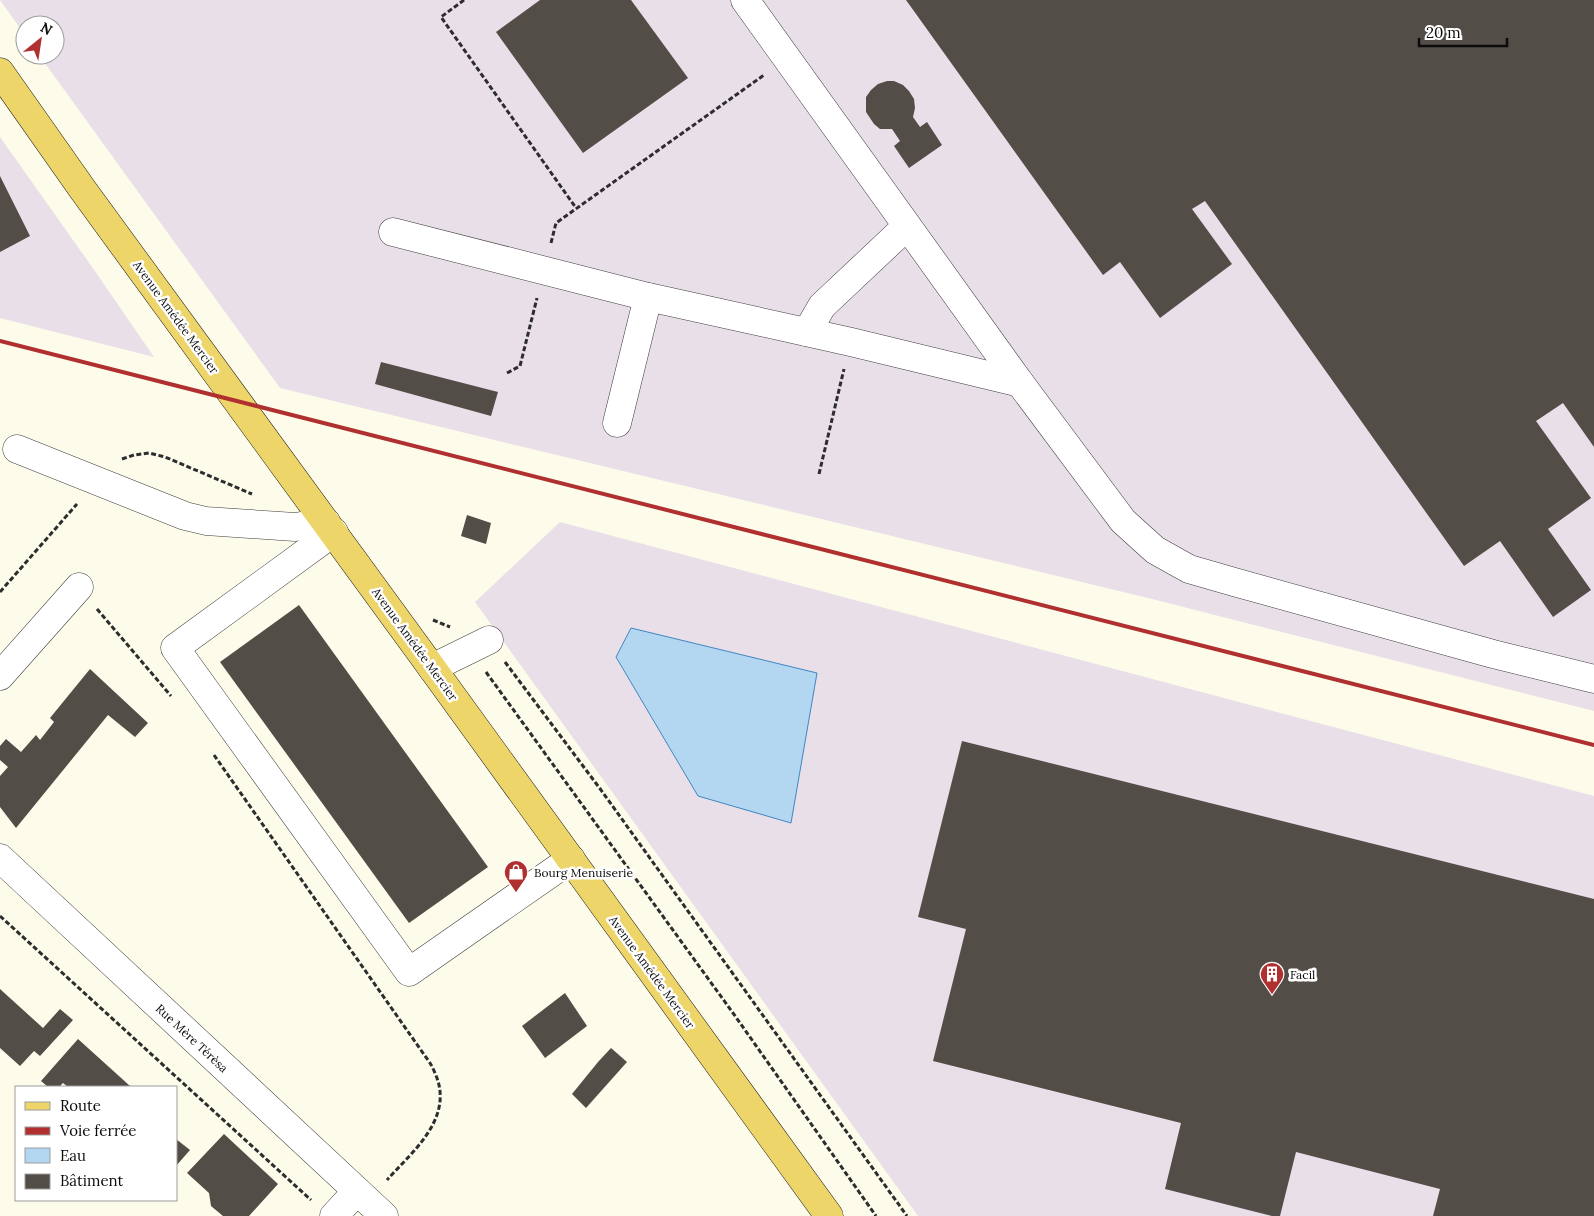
<svg xmlns="http://www.w3.org/2000/svg" width="1594" height="1216" font-family="Lora,serif">
  <rect width="100%" height="100%" fill="#fdfbea"/>
  <!-- industrial -->
  <g fill="#e9dfe9">
    <polygon points="0,0 1594,0 1594,711 1148,598 280,388 39,55 55,55 55,25 25,25 25,35"/>
    <polygon points="0,137 97,274 154,357 0,318"/>
    <polygon points="560,522 1594,796 1594,1216 918,1216 475,602"/>
  </g>
  <!-- water -->
  <polygon fill="#b3d6f1" stroke="#4086c2" points="631,628 817,673 791,823 698,796 616,657"/>
  <!-- building -->
  <g fill="#534d48">
    <polygon points="540,0 631,0 688,78 583,153 496,32"/>
    <polygon points="906,0 1594,0 1594,447 1563,403 1536,421 1591,498 1548,529 1591,590 1553,617 1500,541 1464,566 1205,201 1192,209 1232,264 1160,318 1120,262 1103,275"/>
    <polygon points="887,81 894,81 903,85 909,91 914,99 915,108 913,117 920,127 927,122 942,145 909,168 894,146 900,141 892,129 880,129 874,124 866,112 866,97 871,90 878,84"/>
    <polygon points="0,176 30,236 0,252"/>
    <polygon points="381,362 498,392 491,416 375,384"/>
    <polygon points="467,515 491,523 486,544 461,536"/>
    <polygon points="299,605 488,867 409,923 220,662"/>
    <polygon points="90,669 148,723 135,737 108,715 16,828 0,807 0,776 8,767 0,760 0,746 6,739 21,752 36,735 40,740 54,722 50,718"/>
    <polygon points="962,741 1594,899 1594,1216 1433,1216 1440,1189 1296,1152 1280,1216 1272,1216 1165,1189 1181,1123 933,1061 966,929 918,917"/>
    <polygon points="0,989 43,1028 60,1009 73,1020 40,1056 34,1051 20,1066 0,1048"/>
    <polygon points="565,993 587,1026 545,1058 522,1026"/>
    <polygon points="78,1039 130,1086 129,1087 68,1087 63,1083 59,1087 48,1087 41,1081"/>
    <polygon points="611,1048 627,1062 586,1108 572,1094 598,1062"/>
    <polygon points="224,1134 278,1184 249,1216 223,1216 211,1206 209,1193 187,1173"/>
    <polygon points="176,1139 190,1150 176,1166"/>
  </g>
  <g fill="none" stroke-linecap="round" stroke-linejoin="round">
    <!-- minor casing -->
    <g stroke="#3e3e3e" stroke-width="29">
      <g id="minor">
        <polyline points="745,0 1020,383 1123,521 1155,550 1189,569 1234,582 1493,654 1594,679"/>
        <polyline points="393,232 648,297 851,342 1020,383"/>
        <polyline points="807,332 822,306 907,226"/>
        <polyline points="617,423 648,297"/>
        <polyline points="17,449 185,516 206,521 295,527 326,522"/>
        <polyline points="334,532 175,648 409,972 571,859"/>
        <polyline points="432,668 489,640"/>
        <polyline points="0,676 79,587"/>
        <polyline points="0,858 384,1216"/>
        <polyline points="334,1216 357,1191"/>
      </g>
    </g>
    <!-- major casing -->
    <g stroke="#1c1c1c" stroke-width="29">
      <polyline id="major" points="0,72 83,190 432,668 829,1216"/>
    </g>
    <!-- path -->
    <g stroke="#2d2d2d" stroke-width="3" stroke-dasharray="5 2.5" stroke-linecap="butt">
      <polyline points="464,0 441,17 576,208"/>
      <polyline points="551,243 556,223 764,75"/>
      <polyline points="507,373 520,366 537,298"/>
      <polyline points="122,459 134,455 149,453 165,457 252,494"/>
      <polyline points="819,474 844,369"/>
      <polyline points="0,592 77,504"/>
      <polyline points="97,609 171,696"/>
      <polyline points="433,620 450,627"/>
      <polyline points="505,662 601,790 907,1216"/>
      <polyline points="486,672 733,1013 876,1216"/>
      <path d="M214,755l216,308c3,5 6,12 8,18 12,41 -27,72 -51,99"/>
      <polyline points="0,916 311,1200"/>
    </g>
    <!-- minor -->
    <use href="#minor" stroke="#fff" stroke-width="28"/>
    <!-- major -->
    <use href="#major" stroke="#eed56a" stroke-width="28"/>
    <!-- rail -->
    <polyline stroke="#af302f" stroke-width="4" points="0,341 1594,745"/>
  </g>
  <!-- icons -->
  <defs>
    <g id="shop-pin" transform="scale(1.25)"><path d="M0 17L-7.5 6A9.5 9.5 0 1 1 7.5 6Z" fill="#af302f" stroke="#fff"/><path d="M-5-2.5h2.3a2.7 3.5 0 0 1 5.4 0H5L5.5 6h-11ZM-1.5-2.5h3a1.5 2.3 0 0 0-3 0Z" fill="#fff"/></g>
    <g id="building-pin" transform="scale(1.25)"><path d="M0 17L-7.5 6A9.5 9.5 0 1 1 7.5 6Z" fill="#af302f" stroke="#fff"/><path d="M-4-6H4V6H1V3H-1V6H-4ZM-2.5-4.3h1.7v1.8h-1.7ZM.8-4.3h1.7v1.8H.8ZM-2.5-1h1.7V.8h-1.7ZM.8-1h1.7V.8H.8Z" fill="#fff"/></g>
  </defs>
  <g fill-rule="evenodd">
    <use href="#shop-pin" x="516" y="872"/>
    <use href="#building-pin" x="1272" y="974"/>
  </g>
  <g text-anchor="middle" dominant-baseline="central" stroke-width="5" stroke-linejoin="round" paint-order="stroke">
    <!-- street labels -->
    <g font-size="12" fill="#0b0b0b" stroke="#fff">
      <text transform="translate(176 317) rotate(54)">Avenue Amédée Mercier</text>
      <text transform="translate(415 644) rotate(54)">Avenue Amédée Mercier</text>
      <text transform="translate(652 972) rotate(54)">Avenue Amédée Mercier</text>
      <text transform="translate(192 1038) rotate(43)">Rue Mère Térèsa</text>
    </g>
    <!-- poi labels -->
    <g font-size="12" fill="#0b0b0b" stroke="#fff" text-anchor="start">
      <text x="534" y="872">Bourg Menuiserie</text>
      <text x="1290" y="974">Facil</text>
    </g>
  </g>
  <!-- legend -->
  <rect x="15" y="1086" width="162" height="115" fill="#ffffff" stroke="#9d9d9d"/>
  <rect x="25" y="1102" width="25" height="8" fill="#eed56a" stroke="#9d9d9d"/>
  <text x="60" y="1111" font-size="15" fill="#0b0b0b">Route</text>
  <rect x="25" y="1127" width="25" height="8" fill="#af302f" stroke="#9d9d9d"/>
  <text x="60" y="1136" font-size="15" fill="#0b0b0b">Voie ferrée</text>
  <rect x="25" y="1148" width="25" height="15" fill="#b3d6f1" stroke="#9d9d9d"/>
  <text x="60" y="1161" font-size="15" fill="#0b0b0b">Eau</text>
  <rect x="25" y="1174" width="25" height="15" fill="#534d48" stroke="#9d9d9d"/>
  <text x="60" y="1186" font-size="15" fill="#0b0b0b">Bâtiment</text>
  <!-- north arrow -->
  <g transform="translate(40 40) rotate(30)"><circle r="24" fill="#ffffff" stroke="#9d9d9d"/>
  <path d="M0-4L9 19L0 12L-9 19Z" fill="#af302f"/>
  <text y="-8" font-size="14" font-weight="bold" text-anchor="middle" fill="#0b0b0b">N</text>
  </g>
  <!-- scale -->
  <path d="M1419 38v8h88v-8" fill="none" stroke="#0b0b0b" stroke-width="2.5"/>
  <text x="1426" y="38" font-size="15" fill="#0b0b0b" stroke="#ffffff" stroke-width="4" paint-order="stroke">20 m</text>
</svg>
